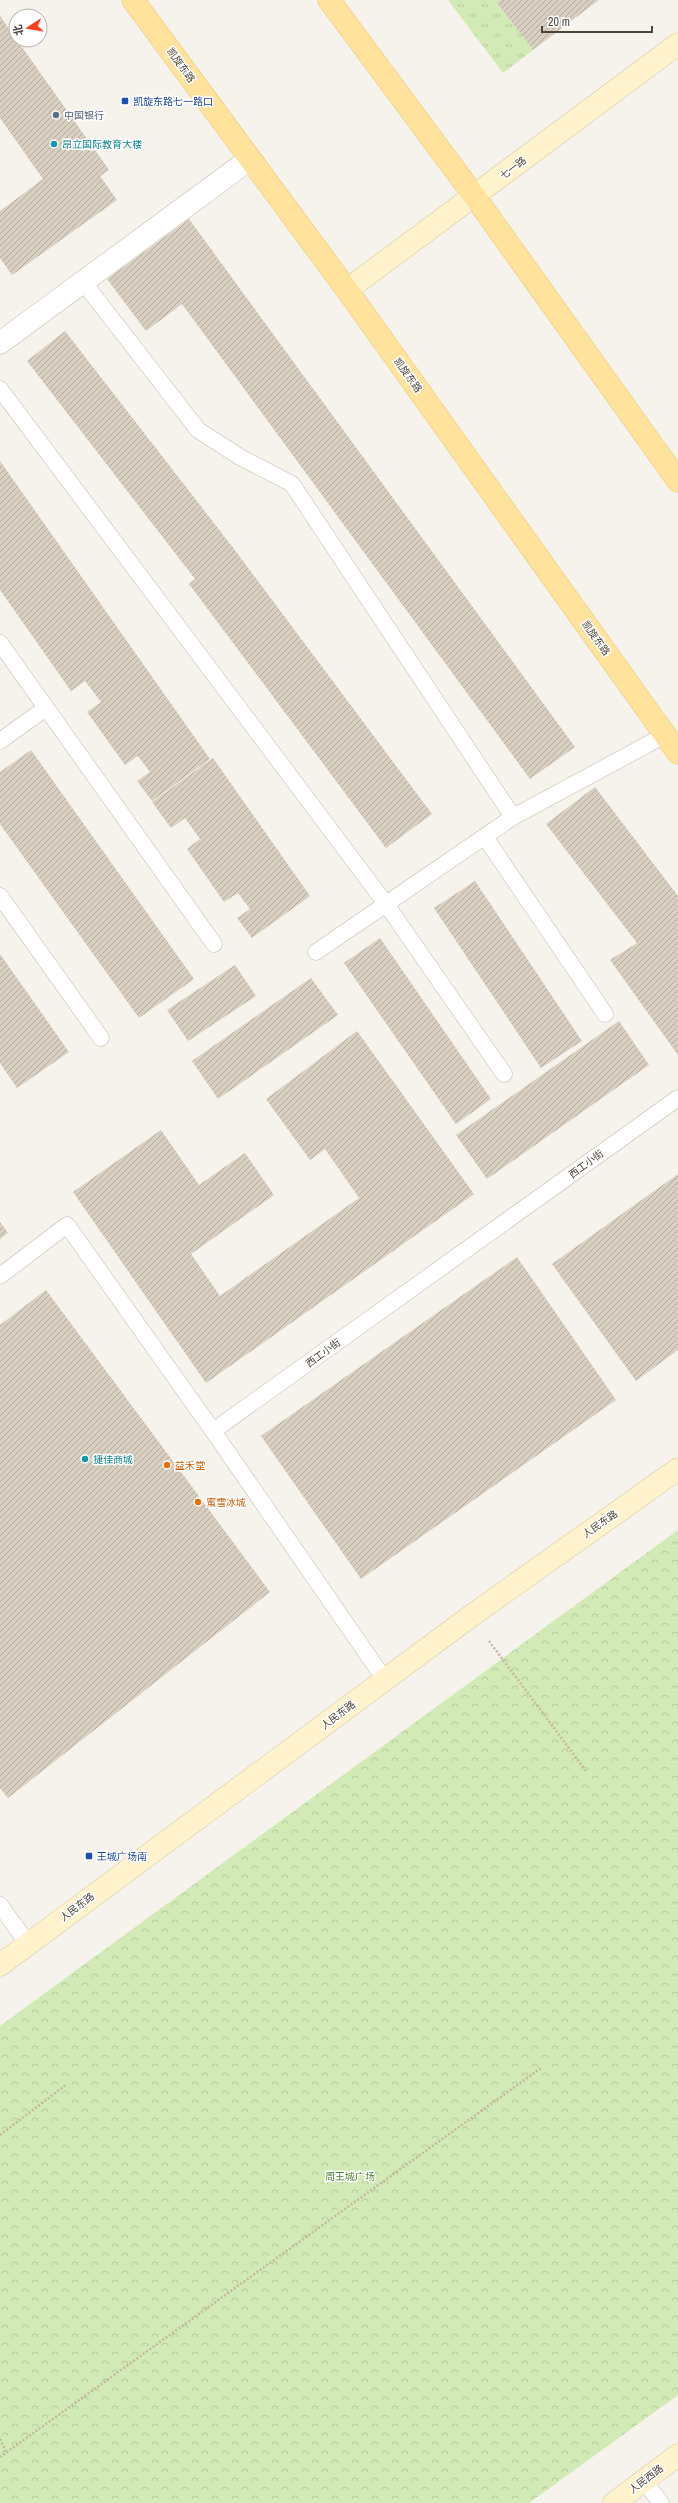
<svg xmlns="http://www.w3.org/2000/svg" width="678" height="2503" font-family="'Archivo Narrow','Noto Sans SC',sans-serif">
  <defs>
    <pattern id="grass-tufts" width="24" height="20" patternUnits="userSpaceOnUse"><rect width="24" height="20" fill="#d2eab5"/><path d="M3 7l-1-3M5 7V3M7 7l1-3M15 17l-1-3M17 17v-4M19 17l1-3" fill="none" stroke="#b6ca9c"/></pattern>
    <pattern id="forest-crowns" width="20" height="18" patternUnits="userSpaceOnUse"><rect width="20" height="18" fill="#d2eab5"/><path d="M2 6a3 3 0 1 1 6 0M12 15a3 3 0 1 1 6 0" fill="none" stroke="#b6ca9c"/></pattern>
    <pattern id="building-hatch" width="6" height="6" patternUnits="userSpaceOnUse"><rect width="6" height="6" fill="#d8cfc1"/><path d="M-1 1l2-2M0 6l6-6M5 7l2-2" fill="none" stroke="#b1aa9e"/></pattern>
  </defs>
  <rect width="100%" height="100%" fill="#f6f3ec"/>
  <!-- grass -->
  <polygon fill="url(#grass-tufts)" points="448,0 501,0 497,3 533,50 503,73"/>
  <!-- forest -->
  <polygon fill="url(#forest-crowns)" points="678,1530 678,2395 529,2503 0,2503 0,2026"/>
  <!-- building -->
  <g fill="url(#building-hatch)">
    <polygon points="501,0 599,0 533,50 497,3"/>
    <polygon points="0,16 109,170 100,176 117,200 12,275 0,258 0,211 43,179 0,118"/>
    <polygon points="189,219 575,747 530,779 182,304 146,331 107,279"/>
    <polygon points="65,331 234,549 432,814 386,848 189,584 195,579 27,361"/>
    <polygon points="0,461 210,759 152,801 137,781 150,772 138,756 125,765 87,712 101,702 85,681 71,691 0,590"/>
    <polygon points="31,750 194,979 139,1018 0,824 0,772"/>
    <polygon points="213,758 310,896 252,938 237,918 250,909 238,893 224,902 187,849 200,839 185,818 171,828 152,802"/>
    <polygon points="595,787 678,896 678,1055 610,960 637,943 546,824"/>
    <polygon points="475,881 582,1041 541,1068 434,908"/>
    <polygon points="380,938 491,1099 456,1124 344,963"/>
    <polygon points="0,954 69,1052 17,1088 0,1063"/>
    <polygon points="235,965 256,996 188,1041 167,1010"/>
    <polygon points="311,978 338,1015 218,1099 192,1061"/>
    <polygon points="619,1021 649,1065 487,1179 456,1135"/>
    <polygon points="357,1031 474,1194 206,1383 73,1192 161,1130 199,1185 245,1153 274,1195 191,1254 220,1296 359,1198 325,1149 310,1160 266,1099"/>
    <polygon points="678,1174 678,1350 636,1381 552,1264"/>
    <polygon points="0,1222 8,1233 0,1239"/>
    <polygon points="517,1257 616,1400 361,1579 261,1436"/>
    <polygon points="46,1290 270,1592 8,1798 0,1788 0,1325"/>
  </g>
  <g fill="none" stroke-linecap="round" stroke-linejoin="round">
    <!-- lane casing -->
    <g stroke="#c2bbae" stroke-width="17">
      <g id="lane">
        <polyline points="84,283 198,430 240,457 292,484 513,817"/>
        <polyline points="0,389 386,904 504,1074"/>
        <polyline points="0,643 214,944"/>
        <polyline points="0,741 46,708"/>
        <polyline points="485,837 605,1014"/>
        <polyline points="0,896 101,1038"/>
        <polyline points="316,952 513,817 665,735"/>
        <polyline points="0,1276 67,1225 213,1431"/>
        <polyline points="385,1680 213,1431 678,1098"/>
        <polyline points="0,1905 28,1944"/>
        <polyline points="644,2481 661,2503"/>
      </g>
    </g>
    <!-- street casing -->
    <g stroke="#c2bbae" stroke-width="23">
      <polyline id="street" points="0,343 250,159"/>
    </g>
    <!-- secondary casing -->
    <g stroke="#d6c79b" stroke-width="23">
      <g id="secondary">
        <polyline points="347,290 678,44"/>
        <polyline points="0,1965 471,1616 678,1469"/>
        <polyline points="614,2503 678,2455"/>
      </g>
    </g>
    <!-- primary casing -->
    <g stroke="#e6c16a" stroke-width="23">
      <g id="primary">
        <polyline points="133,0 347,290 678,753"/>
        <polyline points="329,0 475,197 678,481"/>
      </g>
    </g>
    <!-- path -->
    <g stroke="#c4b79f" stroke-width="2.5" stroke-dasharray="2 2" stroke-linecap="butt">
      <polyline points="489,1641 586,1771"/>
      <polyline points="0,2135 67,2084"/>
      <polyline points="0,2439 6,2452"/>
      <polyline points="0,2457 541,2068"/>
    </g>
    <!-- lane -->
    <use href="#lane" stroke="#fff" stroke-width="16"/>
    <!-- street -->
    <use href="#street" stroke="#fff" stroke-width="22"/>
    <!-- secondary -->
    <use href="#secondary" stroke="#fff3cd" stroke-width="22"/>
    <!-- primary -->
    <use href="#primary" stroke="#ffe39c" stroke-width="22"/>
  </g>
  <!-- markers -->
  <g fill="#1a4fb4" stroke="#fff" stroke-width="1.5">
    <rect x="121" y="97" width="8" height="8" rx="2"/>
    <rect x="85" y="1852" width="8" height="8" rx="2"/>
  </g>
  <circle fill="#5c6f8a" stroke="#fff" stroke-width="1.5" cx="56" cy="115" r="4"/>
  <g fill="#0f9aa8" stroke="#fff" stroke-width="1.5">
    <circle cx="54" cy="144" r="4"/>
    <circle cx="85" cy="1459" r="4"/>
  </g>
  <g fill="#e8710a" stroke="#fff" stroke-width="1.5">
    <circle cx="167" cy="1465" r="4"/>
    <circle cx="198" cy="1502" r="4"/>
  </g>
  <g text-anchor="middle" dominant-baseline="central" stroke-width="3" stroke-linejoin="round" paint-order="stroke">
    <!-- street labels -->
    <g font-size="10" fill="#4b4439" stroke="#fff">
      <text transform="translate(181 65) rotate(54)">凯旋东路</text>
      <text transform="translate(513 168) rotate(-37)">七一路</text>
      <text transform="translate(408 375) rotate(54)">凯旋东路</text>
      <text transform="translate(596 638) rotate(54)">凯旋东路</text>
      <text transform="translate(586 1164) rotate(-36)">西工小街</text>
      <text transform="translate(323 1353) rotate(-36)">西工小街</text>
      <text transform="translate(600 1524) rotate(-35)">人民东路</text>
      <text transform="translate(338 1715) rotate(-37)">人民东路</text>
      <text transform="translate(77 1907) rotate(-37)">人民东路</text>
      <text transform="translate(646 2479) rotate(-37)">人民西路</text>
    </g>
    <!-- transit labels -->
    <g font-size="10" fill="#164399" stroke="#fff" text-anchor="start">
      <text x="133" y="101">凯旋东路七一路口</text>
      <text x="97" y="1856">王城广场南</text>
    </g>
    <!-- service labels -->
    <g font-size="10" fill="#4e5e75" stroke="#fff" text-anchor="start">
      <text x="64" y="115">中国银行</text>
    </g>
    <!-- culture labels -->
    <g font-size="10" fill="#0d838f" stroke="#fff" text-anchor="start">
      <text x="62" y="144">昂立国际教育大楼</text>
      <text x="93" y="1459">捷佳商城</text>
    </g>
    <!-- food labels -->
    <g font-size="10" fill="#c56008" stroke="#fff" text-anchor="start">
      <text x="175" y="1465">益禾堂</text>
      <text x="206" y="1502">蜜雪冰城</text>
    </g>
    <!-- park labels -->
    <g font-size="10" fill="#4a7f2a" stroke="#fff">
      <text x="350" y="2176">周王城广场</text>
    </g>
  </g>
  <!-- north arrow -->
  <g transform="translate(28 28) rotate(258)"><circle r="19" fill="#ffffff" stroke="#b7b4b0"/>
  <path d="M0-3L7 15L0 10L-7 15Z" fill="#fc3f1d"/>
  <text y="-6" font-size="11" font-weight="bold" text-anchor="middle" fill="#4b4439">北</text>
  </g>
  <!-- scale -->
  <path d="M542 26v6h110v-6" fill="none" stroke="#4b4439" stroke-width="2"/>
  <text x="548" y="26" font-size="12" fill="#4b4439" stroke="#ffffff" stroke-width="3" paint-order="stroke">20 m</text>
</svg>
